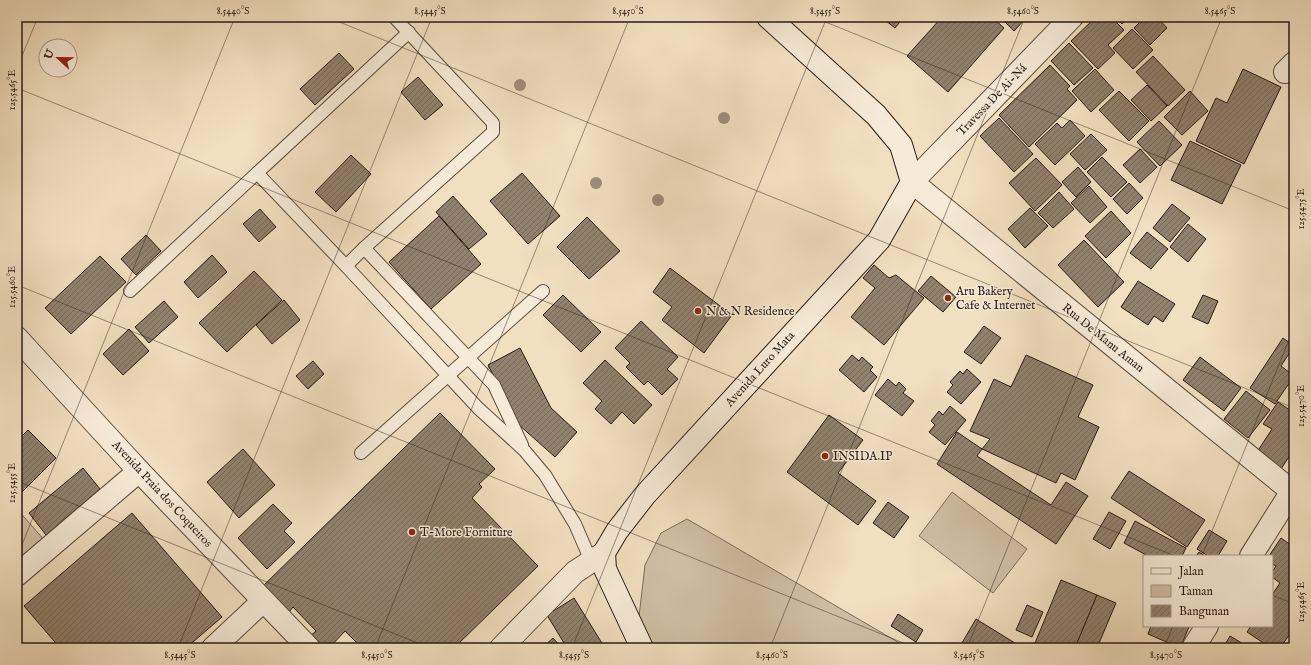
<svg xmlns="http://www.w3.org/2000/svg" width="1311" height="665" font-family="'IM FELL English',serif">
  <defs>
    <pattern id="building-hatch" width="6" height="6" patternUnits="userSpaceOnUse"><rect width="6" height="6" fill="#92816d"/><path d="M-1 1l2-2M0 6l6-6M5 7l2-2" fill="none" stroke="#776958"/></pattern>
  </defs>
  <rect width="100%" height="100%" fill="#f2dfc0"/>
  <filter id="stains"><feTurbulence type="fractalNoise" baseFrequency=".005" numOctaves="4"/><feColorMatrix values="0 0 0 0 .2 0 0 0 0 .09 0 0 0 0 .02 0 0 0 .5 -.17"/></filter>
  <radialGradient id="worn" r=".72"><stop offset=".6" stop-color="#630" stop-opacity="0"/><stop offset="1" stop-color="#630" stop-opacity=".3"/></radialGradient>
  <!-- green -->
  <g fill="#d0bea3" stroke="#7c6c5c">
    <polygon points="952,492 1027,549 993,593 919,536"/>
    <polygon points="17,509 46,542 17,567"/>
    <polygon points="687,519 908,648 655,648 638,625 645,565 661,533"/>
  </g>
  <!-- building -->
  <g fill="url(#building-hatch)" stroke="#291b14">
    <polygon points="881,17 904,17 895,28"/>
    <polygon points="942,17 992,17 1004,28 948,92 907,56"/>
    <polygon points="1000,17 1027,17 1014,31"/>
    <polygon points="1096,17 1111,17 1124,30 1108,45 1115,53 1098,69 1071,41"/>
    <polygon points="1115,17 1128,17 1122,24"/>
    <polygon points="1145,17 1157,17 1167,28 1150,45 1134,28"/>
    <polygon points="1132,29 1153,50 1133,69 1113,48"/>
    <polygon points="1069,43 1093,68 1074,85 1051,61"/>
    <polygon points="339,53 354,69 315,105 300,89"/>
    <polygon points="1153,56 1185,90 1168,106 1136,72"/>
    <polygon points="1050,65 1070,86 1067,89 1077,100 1029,147 999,115"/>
    <polygon points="1095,69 1114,90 1091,112 1072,91"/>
    <polygon points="1243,69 1281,87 1244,164 1196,141 1216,98 1227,103"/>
    <polygon points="418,77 443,105 425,120 401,92"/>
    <polygon points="1147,85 1167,106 1151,121 1131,100"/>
    <polygon points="1119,91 1149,121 1129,141 1099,110"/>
    <polygon points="1190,91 1208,111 1182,135 1164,117"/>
    <polygon points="999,118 1033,154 1014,172 980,136"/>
    <polygon points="1070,120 1085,136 1055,165 1035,144 1057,123 1062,128"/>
    <polygon points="1159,121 1182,145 1160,166 1137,142"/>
    <polygon points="1091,134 1107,150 1085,170 1070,154"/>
    <polygon points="1190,141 1241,165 1222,204 1171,180"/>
    <polygon points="1140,149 1157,167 1140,183 1123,165"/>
    <polygon points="351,155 371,174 336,212 315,192"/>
    <polygon points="1102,157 1127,182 1111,197 1087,172"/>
    <polygon points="1036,158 1062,185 1035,211 1009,183"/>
    <polygon points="1078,167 1091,182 1076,197 1062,182"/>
    <polygon points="522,173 560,216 528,244 490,201"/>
    <polygon points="1129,183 1143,198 1127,214 1113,199"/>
    <polygon points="1089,186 1107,207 1090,223 1071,203"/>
    <polygon points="1059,192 1074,209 1053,228 1038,213"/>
    <polygon points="453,196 487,234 469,249 436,212"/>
    <polygon points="1172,204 1190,218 1170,242 1153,228"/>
    <polygon points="1030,208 1048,226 1025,248 1008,229"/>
    <polygon points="260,209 276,227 259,242 243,224"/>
    <polygon points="1111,211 1131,233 1106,258 1085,236"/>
    <polygon points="439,216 481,264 431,309 389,262"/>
    <polygon points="587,217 620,251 589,279 557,247"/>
    <polygon points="1188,224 1206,239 1188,262 1170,247"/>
    <polygon points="1147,232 1168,249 1151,269 1130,253"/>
    <polygon points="146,235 161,251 136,275 121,259"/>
    <polygon points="1084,240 1124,282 1098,307 1058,265"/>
    <polygon points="212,255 227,272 198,298 184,282"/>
    <polygon points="100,256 126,282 71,334 45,308"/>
    <polygon points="874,265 889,278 896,275 924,298 884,345 851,317 875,288 863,278"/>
    <polygon points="670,268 732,315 704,353 662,320 672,307 653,292"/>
    <polygon points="254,271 282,300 227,352 199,323"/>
    <polygon points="931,276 956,297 943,312 918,291"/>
    <polygon points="1138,281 1175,304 1163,322 1154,316 1148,325 1121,307"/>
    <polygon points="563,295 601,332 581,352 543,315"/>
    <polygon points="1203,295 1218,301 1208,324 1192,317"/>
    <polygon points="284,300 300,320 272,344 256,325"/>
    <polygon points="164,301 178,317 149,343 135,327"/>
    <polygon points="641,321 678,357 667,369 678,379 662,395 648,381 644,385 626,367 630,363 615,348"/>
    <polygon points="984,326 1001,338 981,364 964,352"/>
    <polygon points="129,329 149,351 123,375 103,354"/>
    <polygon points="1283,338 1294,346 1281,366 1294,376 1275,404 1250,388"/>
    <polygon points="520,348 551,408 577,432 555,457 518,424 488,365"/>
    <polygon points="852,355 859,361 862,357 873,367 870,370 877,377 864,392 839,370"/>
    <polygon points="1026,355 1093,385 1078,417 1099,427 1075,480 1061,473 1056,483 982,449 990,439 970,431 994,379 1011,387"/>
    <polygon points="1200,357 1241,388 1224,411 1183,380"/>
    <polygon points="605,360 652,405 634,424 622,412 611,424 595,409 602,401 583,383"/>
    <polygon points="313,361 324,374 308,389 296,376"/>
    <polygon points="967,369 981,382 961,404 947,392 953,385 950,382 960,371 963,374"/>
    <polygon points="888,379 896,386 899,382 906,389 903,393 914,401 902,416 875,395"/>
    <polygon points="1246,391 1270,410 1248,438 1224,419"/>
    <polygon points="1278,402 1294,413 1294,449 1281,469 1257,452 1272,429 1263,424"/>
    <polygon points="950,406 966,420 945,445 929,432 935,425 931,421 939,411 943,415"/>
    <polygon points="440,413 495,469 479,484 482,487 472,498 538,566 454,648 362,648 345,631 329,648 320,648 309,637 316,631 293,607 289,612 264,585"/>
    <polygon points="829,415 863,440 838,473 876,501 858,525 787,472"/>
    <polygon points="28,430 56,458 17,497 17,441"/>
    <polygon points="957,432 982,449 977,456 1051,505 1066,482 1088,496 1056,544 937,464"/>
    <polygon points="243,449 275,485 239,518 207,482"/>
    <polygon points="1294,457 1294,468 1289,463"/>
    <polygon points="83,468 100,489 46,535 29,513"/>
    <polygon points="1129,471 1205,520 1187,547 1111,498"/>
    <polygon points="888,502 909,517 894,538 873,523"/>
    <polygon points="273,504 292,523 284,531 295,542 267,569 238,538"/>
    <polygon points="1109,512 1126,521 1110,549 1093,539"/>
    <polygon points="132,513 222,617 186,648 60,648 24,606"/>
    <polygon points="1135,521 1186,548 1182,556 1148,556 1124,543"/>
    <polygon points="1209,530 1227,541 1218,556 1208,556 1197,549"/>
    <polygon points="1281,538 1294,547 1294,628 1280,648 1271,648 1247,632 1251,626 1272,626 1272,595 1280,583 1272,577 1272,572 1276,566 1272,564 1272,556 1269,556"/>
    <polygon points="1199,552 1205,556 1196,556"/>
    <polygon points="1061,580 1097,595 1075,648 1033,648"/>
    <polygon points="1097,595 1116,603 1097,648 1075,648"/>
    <polygon points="574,598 605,648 567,648 547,615"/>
    <polygon points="1027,605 1043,612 1032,637 1016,630"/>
    <polygon points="898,614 923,630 916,642 891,626"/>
    <polygon points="976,619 1023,648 959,648"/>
    <polygon points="1151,626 1187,626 1189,627 1180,648 1148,634"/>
    <polygon points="1230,636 1250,648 1223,648"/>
    <polygon points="553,638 562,648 542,648"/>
    <polygon points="1291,643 1294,645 1294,648 1288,648"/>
  </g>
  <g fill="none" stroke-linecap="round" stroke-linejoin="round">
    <!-- service casing -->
    <g stroke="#5b4c3f" stroke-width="14">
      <g id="service">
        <polyline points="257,173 346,266 478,408 524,450 545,475 575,524 591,561"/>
        <polyline points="364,248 494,385 522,445"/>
        <polyline points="346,266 364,248 493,132 493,123 394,17"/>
        <polyline points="130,291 409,32"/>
        <polyline points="361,453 543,291"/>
      </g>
    </g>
    <!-- minor casing -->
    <g stroke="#5b4c3f" stroke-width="24">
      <g id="minor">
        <polyline points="1072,17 912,182 1294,493"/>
        <polyline points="1285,72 1294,63"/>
        <polyline points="1251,556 1292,491"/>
        <polyline points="17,575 139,471"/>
        <polyline points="213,648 263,601"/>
        <polyline points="1193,648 1207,626"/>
      </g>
    </g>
    <!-- tertiary casing -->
    <g stroke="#5b4c3f" stroke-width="24">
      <g id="tertiary">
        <polyline points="17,338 139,471 309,648"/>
        <polyline points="501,648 575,572 604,553"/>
      </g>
    </g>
    <!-- secondary casing -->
    <g stroke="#291b14" stroke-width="24">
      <polyline id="secondary" points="642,648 605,569 604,553 617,531 645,495 879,240 912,182 901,145 876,115 768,17"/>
    </g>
    <!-- service -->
    <use href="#service" stroke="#f7ead6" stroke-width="12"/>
    <!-- minor -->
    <use href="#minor" stroke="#f7ead6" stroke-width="22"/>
    <!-- tertiary -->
    <use href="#tertiary" stroke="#f7ead6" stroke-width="22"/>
    <!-- secondary -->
    <use href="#secondary" stroke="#f7ead6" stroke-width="22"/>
  </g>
  <!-- trees -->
  <g fill="#9f8e79">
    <circle cx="520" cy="85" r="6"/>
    <circle cx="724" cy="118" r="6"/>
    <circle cx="596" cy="183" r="6"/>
    <circle cx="658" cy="200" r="6"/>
  </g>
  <!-- ticks -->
  <path fill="none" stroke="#291b14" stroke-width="1" stroke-opacity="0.45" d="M327,17l967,391M813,17l481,194M17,68l21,-51M17,88l1158,468M17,285l899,363M17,481l413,167M1202,556l92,-229M17,557l218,-540M1272,595l22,9M178,648l254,-631M375,648l255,-631M572,648l255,-631M770,648l255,-631M967,648l255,-631M1164,648l9,-22"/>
  <!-- markers -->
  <g fill="#8f2418" stroke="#f7ead6" stroke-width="1.5">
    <circle cx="948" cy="298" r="4"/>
    <circle cx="698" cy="311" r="4"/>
    <circle cx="825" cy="456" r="4"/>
    <circle cx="412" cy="532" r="4"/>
  </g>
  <g text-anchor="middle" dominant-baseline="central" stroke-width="3" stroke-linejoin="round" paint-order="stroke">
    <!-- street labels -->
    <g font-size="12" fill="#291b14" stroke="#f7ead6">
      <text transform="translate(992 100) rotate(-46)">Travessa De Ai-Ná</text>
      <text transform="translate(1103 338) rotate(39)">Rua De Manu Aman</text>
      <text transform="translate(760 369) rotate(-48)">Avenida Luro Mata</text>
      <text transform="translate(162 494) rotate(47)">Avenida Praia dos Coqueiros</text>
    </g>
    <!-- poi labels -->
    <g font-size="12" fill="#291b14" stroke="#f7ead6" text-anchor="start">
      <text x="956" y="291">Aru Bakery<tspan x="956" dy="14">Cafe &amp; Internet</tspan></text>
      <text x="706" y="311">N &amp; N Residence</text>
      <text x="833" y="456">INSIDA.IP</text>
      <text x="420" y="532">T-More Forniture</text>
    </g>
  </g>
  <!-- margin -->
  <rect width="1311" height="665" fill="none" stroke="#f2dfc0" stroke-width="44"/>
  <!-- legend -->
  <rect x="1143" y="555" width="130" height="72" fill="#f7ead6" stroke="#a59788"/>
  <rect x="1151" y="568" width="20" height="6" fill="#f7ead6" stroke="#a59788"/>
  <text x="1179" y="575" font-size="12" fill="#291b14">Jalan</text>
  <rect x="1151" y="585" width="20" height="12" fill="#d0bea3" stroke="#a59788"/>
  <text x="1179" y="595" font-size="12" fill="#291b14">Taman</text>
  <rect x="1151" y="605" width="20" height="12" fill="url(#building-hatch)" stroke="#a59788"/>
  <text x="1179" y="615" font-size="12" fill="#291b14">Bangunan</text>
  <!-- north arrow -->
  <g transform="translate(58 58) rotate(292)"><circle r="19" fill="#f7ead6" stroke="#a59788"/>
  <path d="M0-3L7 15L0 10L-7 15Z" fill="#8f2418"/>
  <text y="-6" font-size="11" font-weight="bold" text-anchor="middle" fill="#291b14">U</text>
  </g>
  <rect x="22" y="22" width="1267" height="621" fill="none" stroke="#291b14" stroke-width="1.5"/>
  <g font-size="10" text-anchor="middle" fill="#291b14">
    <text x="233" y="14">8.5440°S</text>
    <text x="430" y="14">8.5445°S</text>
    <text x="628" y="14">8.5450°S</text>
    <text x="825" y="14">8.5455°S</text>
    <text x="1023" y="14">8.5460°S</text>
    <text x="1220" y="14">8.5465°S</text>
    <text transform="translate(11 90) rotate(-90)" y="4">125.5465°E</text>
    <text transform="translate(1300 209) rotate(-90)" y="4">125.5475°E</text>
    <text transform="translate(11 287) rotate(-90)" y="4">125.5460°E</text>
    <text transform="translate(1300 406) rotate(-90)" y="4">125.5470°E</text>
    <text transform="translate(11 483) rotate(-90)" y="4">125.5455°E</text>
    <text transform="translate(1300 602) rotate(-90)" y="4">125.5465°E</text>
    <text x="180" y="658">8.5445°S</text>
    <text x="377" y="658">8.5450°S</text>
    <text x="574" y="658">8.5455°S</text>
    <text x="772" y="658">8.5460°S</text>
    <text x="969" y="658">8.5465°S</text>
    <text x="1166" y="658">8.5470°S</text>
  </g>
  <rect width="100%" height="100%" filter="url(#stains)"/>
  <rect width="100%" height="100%" fill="url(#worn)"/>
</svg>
